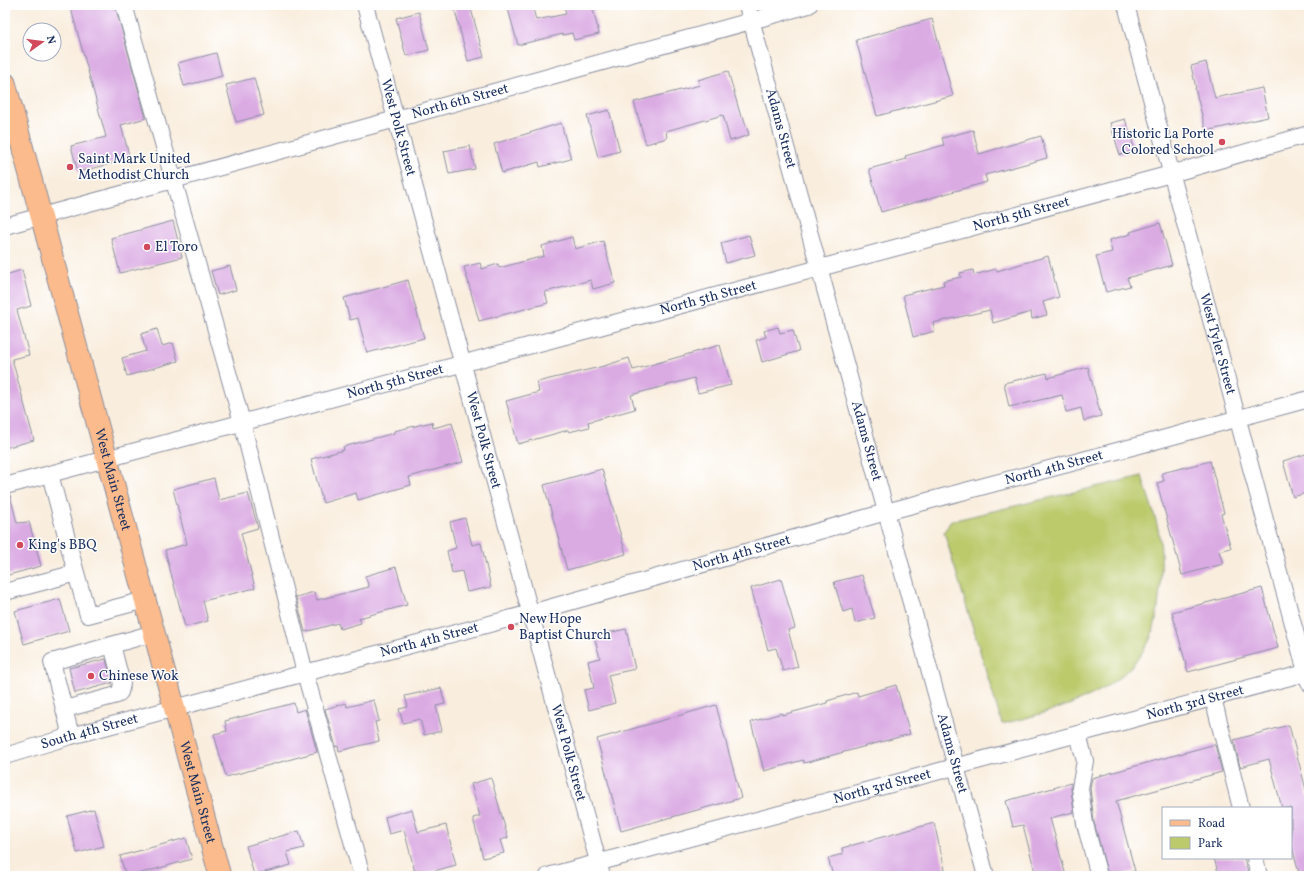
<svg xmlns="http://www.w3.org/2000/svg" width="1314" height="881" font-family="Vollkorn,serif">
  <rect width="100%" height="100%" fill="#fff"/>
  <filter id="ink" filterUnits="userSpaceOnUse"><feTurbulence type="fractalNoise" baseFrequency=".025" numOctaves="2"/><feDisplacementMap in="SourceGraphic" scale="8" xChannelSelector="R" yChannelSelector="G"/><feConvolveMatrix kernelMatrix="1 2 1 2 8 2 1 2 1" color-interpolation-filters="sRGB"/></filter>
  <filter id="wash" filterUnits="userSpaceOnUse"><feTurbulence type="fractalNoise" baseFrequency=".012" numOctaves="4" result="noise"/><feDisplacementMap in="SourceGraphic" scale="16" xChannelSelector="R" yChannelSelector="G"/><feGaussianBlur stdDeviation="0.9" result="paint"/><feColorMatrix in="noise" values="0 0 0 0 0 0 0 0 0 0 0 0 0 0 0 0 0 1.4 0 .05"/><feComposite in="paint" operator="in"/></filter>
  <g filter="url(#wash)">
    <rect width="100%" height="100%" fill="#f9eede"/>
    <!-- green -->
    <path fill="#bcca6c" stroke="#6c7c65" d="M1142,476c6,21 15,42 18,64 2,16 1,33 0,49 -2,20 -4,44 -16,61 -31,48 -91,61 -142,74l-58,-192 7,-11z"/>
    <g id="blocks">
      <!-- building -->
      <g fill="#daaae3">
        <polygon points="70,5 115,5 146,118 121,125 130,159 78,172 71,146 106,137"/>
        <polygon points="463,5 470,5 484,57 468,61 454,7"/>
        <polygon points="507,5 532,5 536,20 566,14 564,5 592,5 599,34 574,40 572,33 563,35 563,34 518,45"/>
        <polygon points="419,12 429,50 406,56 396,18"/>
        <polygon points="932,19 953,96 877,116 856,40"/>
        <polygon points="216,53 222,76 184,86 178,63"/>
        <polygon points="1206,62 1215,98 1262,88 1268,117 1206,131 1195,88 1196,88 1191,66"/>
        <polygon points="728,71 741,117 743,116 749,135 730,141 723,115 666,131 667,138 646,144 634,102 700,85 698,80"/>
        <polygon points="254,78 264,115 236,122 226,85"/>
        <polygon points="609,110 620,151 598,157 587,116"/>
        <polygon points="1125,119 1135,150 1120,155 1110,123"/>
        <polygon points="561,123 571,159 540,167 539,162 502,173 494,144"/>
        <polygon points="973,130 979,154 1041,136 1047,158 985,175 987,182 881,212 869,169 906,159 905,156 944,145 942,138"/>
        <polygon points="470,146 475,169 449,174 444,151"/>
        <polygon points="173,221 182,257 120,273 111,238"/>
        <polygon points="1160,223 1172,265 1127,278 1130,286 1106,292 1096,256 1112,252 1109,240 1131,234 1130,232"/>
        <polygon points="749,235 755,255 726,263 721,243"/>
        <polygon points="572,237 575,249 603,241 615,283 593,289 591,280 545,292 548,303 479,321 464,267 480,263 482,269 498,264 499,268 544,256 542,246"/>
        <polygon points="1048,256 1059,297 1043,302 1047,315 1032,319 1031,312 993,323 990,310 933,323 935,331 913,337 903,295 944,285 943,281 961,277 960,273 973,270 974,275 996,269 997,271"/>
        <polygon points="230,266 236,290 218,295 211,271"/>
        <polygon points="22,270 31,306 17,310 29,355 12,359 34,440 5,448 5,275"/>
        <polygon points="408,280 424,338 367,353 358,318 350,320 344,298"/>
        <polygon points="778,327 780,333 793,330 799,351 762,362 756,340 766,337 764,331"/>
        <polygon points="157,329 162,346 173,343 178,361 127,376 122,358 146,351 141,334"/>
        <polygon points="720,345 731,385 698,393 694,378 631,395 635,409 588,422 589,427 569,432 568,430 518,444 506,401 539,392 537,382 604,366 629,358 633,370"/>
        <polygon points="1088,367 1101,416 1084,421 1081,408 1066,412 1062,395 1009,407 1004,383 1047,373 1048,378"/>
        <polygon points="432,422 433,428 452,423 463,462 409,477 411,485 358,500 356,493 323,503 311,459 344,450 343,447 394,433 394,431"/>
        <polygon points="1306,454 1309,465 1309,492 1293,497 1283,461"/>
        <polygon points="1210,461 1224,513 1221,514 1231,548 1219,551 1223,564 1182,575 1157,483 1164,481 1162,473"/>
        <polygon points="602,469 626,554 567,570 544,485"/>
        <polygon points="214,478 219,500 248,493 258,528 241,533 255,588 203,601 208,621 185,627 165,550 187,544 173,489"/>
        <polygon points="10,495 17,523 29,522 41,566 5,576 5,496"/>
        <polygon points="465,518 472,545 481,543 491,587 467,592 462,571 452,573 447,551 456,548 450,522"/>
        <polygon points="396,567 407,605 359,618 361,623 340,629 338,623 305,632 296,597 314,592 317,600 369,587 365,576"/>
        <polygon points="862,575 875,618 855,623 852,609 843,612 834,582"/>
        <polygon points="781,579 795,628 788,630 798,667 783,671 776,648 768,650 751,588"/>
        <polygon points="1262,588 1278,648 1188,672 1172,612"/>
        <polygon points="60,599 69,631 24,644 15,611"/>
        <polygon points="626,629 635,669 608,675 615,703 589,710 584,690 594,688 588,661 600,658 594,636"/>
        <polygon points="106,659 112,683 75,693 69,668"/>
        <polygon points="896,685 910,734 804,763 803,760 764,771 751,722 782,713 782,715 827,703 827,701 857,692 858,696"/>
        <polygon points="441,688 445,704 436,706 442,731 424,735 420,719 403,723 399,709 408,707 405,696"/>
        <polygon points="374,700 379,721 375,722 379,741 339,751 338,746 336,747 325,709 346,703 347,707"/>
        <polygon points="294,703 296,712 305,709 317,752 226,777 214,734 227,731 225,721"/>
        <polygon points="716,705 741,798 621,831 597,739"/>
        <polygon points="1289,725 1309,801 1309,876 1300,876 1291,843 1291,808 1282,808 1269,759 1240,767 1234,740"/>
        <polygon points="1212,745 1215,745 1222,772 1116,801 1135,871 1116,876 1108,876 1094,822 1090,788 1092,778"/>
        <polygon points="491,778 508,838 500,840 504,853 483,858 473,818 480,816 471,784"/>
        <polygon points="1071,783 1071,789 1074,812 1050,818 1066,876 1036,876 1023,825 1013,827 1006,801"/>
        <polygon points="94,809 104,846 77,853 67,816"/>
        <polygon points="412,809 418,832 446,825 456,865 416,876 404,830 389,834 385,817"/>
        <polygon points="934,823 946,874 936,876 833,876 828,858 843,854 842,848"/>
        <polygon points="299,831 304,848 287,852 291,865 254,875 246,846"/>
        <polygon points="186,838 192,859 131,876 126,876 120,856"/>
        <polygon points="1214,858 1244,858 1249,876 1219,876"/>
      </g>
    </g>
  </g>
  <g filter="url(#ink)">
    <use href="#blocks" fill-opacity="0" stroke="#8a8e9e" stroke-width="1"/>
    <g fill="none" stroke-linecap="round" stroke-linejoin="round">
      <!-- minor casing -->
      <g stroke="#8a8e9e" stroke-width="18">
        <g id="minor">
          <polyline points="124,5 242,422 305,673 362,876"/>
          <path id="s1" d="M365,5l237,871"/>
          <path id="s2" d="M747,5l239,871"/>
          <path id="s3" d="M1126,5l183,678"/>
          <path id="s4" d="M5,226l391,-107 413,-114"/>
          <polyline points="50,474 76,573"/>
          <path id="s5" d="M5,486l1166,-312 138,-40"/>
          <polyline points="5,592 76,573 88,615 145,600"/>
          <polyline points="1213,698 1241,808"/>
          <polyline points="65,709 117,695 120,692 122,684 112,645"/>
          <polyline points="1078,734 1085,761 1080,788 1085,824 1099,876"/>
          <polyline points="71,736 52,662 154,633"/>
          <path id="s6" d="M5,756l66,-20 234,-63 226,-60 355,-101 265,-70 158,-43"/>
          <polyline points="1255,858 1259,876"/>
          <path id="s7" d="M548,876l761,-204"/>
        </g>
      </g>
      <!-- major casing -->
      <g stroke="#8a8e9e" stroke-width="23">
        <g id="major">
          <path id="s8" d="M5,83l215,793"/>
        </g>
      </g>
      <!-- minor -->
      <use href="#minor" stroke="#fff" stroke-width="16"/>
      <!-- major -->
      <use href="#major" stroke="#fbbb8c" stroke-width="21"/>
    </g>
  </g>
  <!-- markers -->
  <g fill="#d1495b" stroke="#fff" stroke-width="1.5">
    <circle cx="1222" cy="142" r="4"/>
    <circle cx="70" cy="167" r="4"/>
    <circle cx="147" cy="247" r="4"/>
    <circle cx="20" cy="545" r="4"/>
    <circle cx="511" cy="627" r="4"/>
    <circle cx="91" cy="676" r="4"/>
  </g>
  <g text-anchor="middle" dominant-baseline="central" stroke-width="3" stroke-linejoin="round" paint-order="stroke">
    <!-- street labels -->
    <g font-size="14" fill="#1b2f5e" stroke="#fff">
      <text stroke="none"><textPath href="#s4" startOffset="472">North 6th Street</textPath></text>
      <text stroke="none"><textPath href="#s1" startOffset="127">West Polk Street</textPath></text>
      <text stroke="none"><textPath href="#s2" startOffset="128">Adams Street</textPath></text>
      <text stroke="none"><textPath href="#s5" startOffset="1052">North 5th Street</textPath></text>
      <text stroke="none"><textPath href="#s5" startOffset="728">North 5th Street</textPath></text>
      <text stroke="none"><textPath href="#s3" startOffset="351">West Tyler Street</textPath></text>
      <text stroke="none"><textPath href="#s5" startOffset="404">North 5th Street</textPath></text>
      <text stroke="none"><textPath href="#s2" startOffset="452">Adams Street</textPath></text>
      <text stroke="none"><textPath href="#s1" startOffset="451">West Polk Street</textPath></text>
      <text stroke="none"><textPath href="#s6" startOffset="1088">North 4th Street</textPath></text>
      <text stroke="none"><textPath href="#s8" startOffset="411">West Main Street</textPath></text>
      <text stroke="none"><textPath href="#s6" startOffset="764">North 4th Street</textPath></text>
      <text stroke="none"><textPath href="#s6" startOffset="440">North 4th Street</textPath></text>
      <text stroke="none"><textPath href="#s7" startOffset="670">North 3rd Street</textPath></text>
      <text stroke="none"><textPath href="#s6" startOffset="88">South 4th Street</textPath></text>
      <text stroke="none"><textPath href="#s1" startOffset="775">West Polk Street</textPath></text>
      <text stroke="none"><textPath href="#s2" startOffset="776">Adams Street</textPath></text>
      <text stroke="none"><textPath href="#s7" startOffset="346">North 3rd Street</textPath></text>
      <text stroke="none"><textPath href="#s8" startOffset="735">West Main Street</textPath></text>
    </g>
    <!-- poi labels -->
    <g font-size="14" fill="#1b2f5e" stroke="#fff" text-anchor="start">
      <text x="1214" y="134" text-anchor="end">Historic La Porte<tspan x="1214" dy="16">Colored School</tspan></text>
      <text x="78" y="159">Saint Mark United<tspan x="78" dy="16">Methodist Church</tspan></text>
      <text x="155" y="247">El Toro</text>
      <text x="28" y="545">King's BBQ</text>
      <text x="519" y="619">New Hope<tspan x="519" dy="16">Baptist Church</tspan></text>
      <text x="99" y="676">Chinese Wok</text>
    </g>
  </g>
  <!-- margin -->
  <rect width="1314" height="881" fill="none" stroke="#fff" stroke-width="20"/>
  <!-- legend -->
  <rect x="1162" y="807" width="130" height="52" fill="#ffffff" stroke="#a4acbf"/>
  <rect x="1170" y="820" width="20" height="6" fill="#fbbb8c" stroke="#a4acbf"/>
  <text x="1198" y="827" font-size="12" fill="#1b2f5e">Road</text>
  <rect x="1170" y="837" width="20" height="12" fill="#bcca6c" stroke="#a4acbf"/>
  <text x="1198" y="847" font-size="12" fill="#1b2f5e">Park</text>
  <!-- north arrow -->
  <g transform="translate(42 42) rotate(76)"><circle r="19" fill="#ffffff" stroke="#a4acbf"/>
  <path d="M0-3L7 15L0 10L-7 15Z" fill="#d1495b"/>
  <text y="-6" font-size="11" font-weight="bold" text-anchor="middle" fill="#1b2f5e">N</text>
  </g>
</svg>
